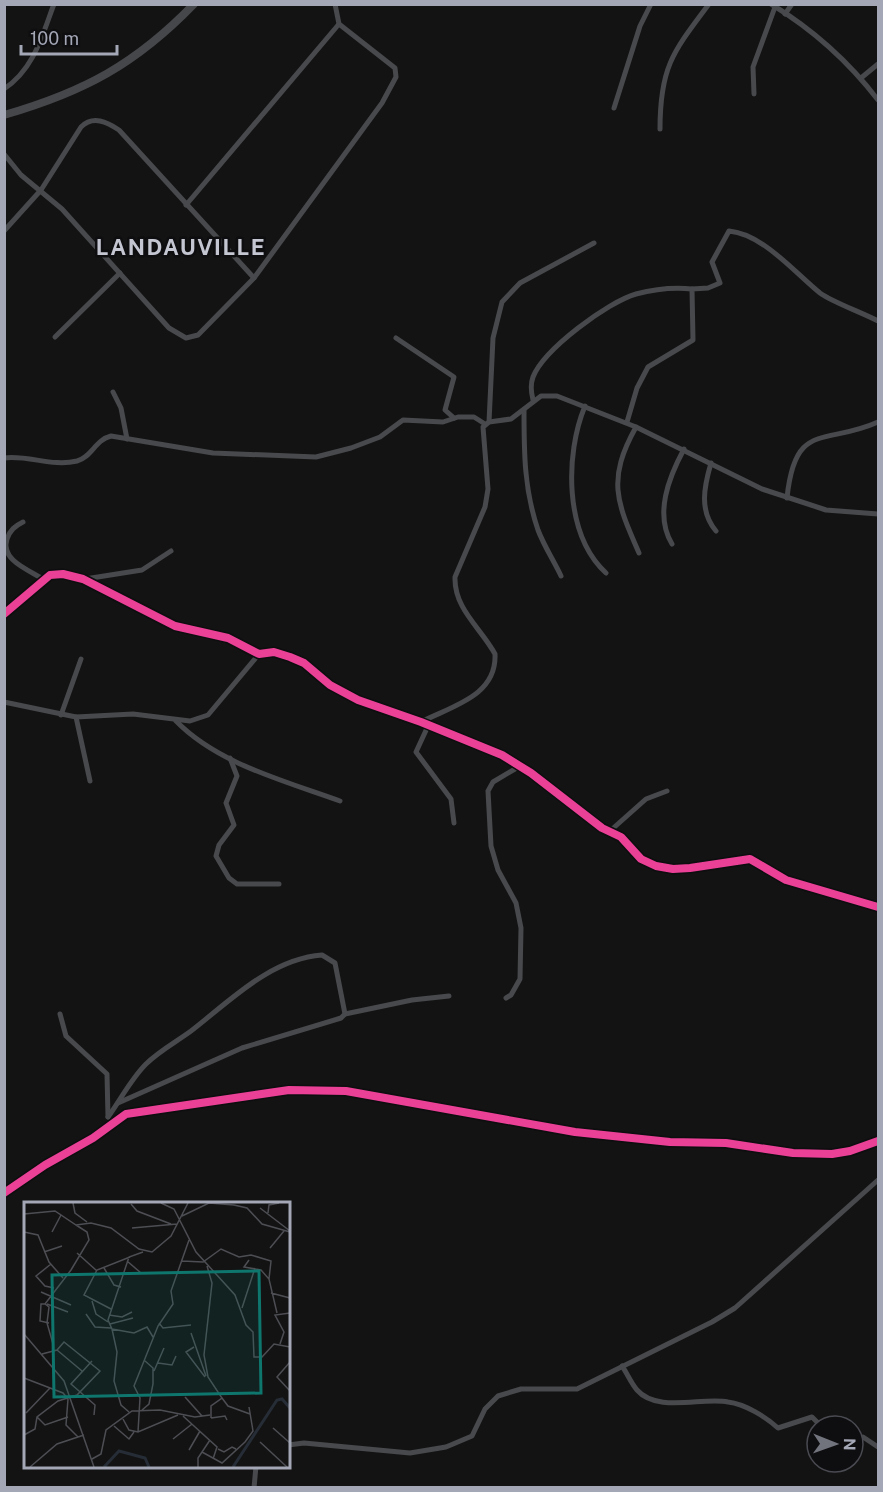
<svg xmlns="http://www.w3.org/2000/svg" width="883" height="1492" font-family="'Public Sans',sans-serif">
  <rect width="100%" height="100%" fill="#131313"/>
  <g fill="none" stroke-linecap="round" stroke-linejoin="round">
    <!-- street -->
    <g stroke="#47494c" stroke-width="5">
      <path d="M771,4c41,25 78,58 107,96"/>
      <polyline points="785,14 792,4"/>
      <polyline points="861,78 878,64"/>
      <path d="M4,89c30,-20 38,-53 50,-85"/>
      <polyline points="754,94 753,67 775,7"/>
      <polyline points="614,108 640,26 651,4"/>
      <path d="M660,129c0,-62 13,-77 49,-125"/>
      <polyline points="4,154 21,175 62,209 169,328 186,338 198,335 254,278 382,103 396,77 395,68 339,24 335,4"/>
      <polyline points="186,205 339,24"/>
      <path d="M4,231l37,-41 40,-63c12,-12 26,-5 38,3l135,148"/>
      <polyline points="55,337 120,273"/>
      <polyline points="396,338 454,377 445,410 454,418"/>
      <polyline points="113,392 121,408 127,439"/>
      <path d="M533,400c-2,-8 -3,-15 0,-23 11,-28 75,-75 103,-83 19,-5 36,-7 56,-5"/>
      <path d="M585,406c-20,48 -21,128 21,167"/>
      <path d="M524,410c0,42 0,79 14,120 6,16 16,31 23,46"/>
      <polyline points="489,422 493,338 502,302 520,283 594,243"/>
      <path d="M627,422l10,-34 11,-21 45,-27 -1,-51 16,-1 12,-5 -8,-21 17,-31c34,3 66,42 91,62 12,9 43,20 58,28"/>
      <path d="M636,427c-29,52 -20,74 3,126"/>
      <path d="M4,458c25,-3 48,9 73,3 15,-4 18,-21 34,-25l102,17 103,4 35,-9 29,-11 23,-17 40,2 15,-5h16l11,7"/>
      <path d="M711,463c-7,24 -12,48 5,68"/>
      <path d="M787,498c8,-78 38,-52 91,-76"/>
      <path d="M23,522c-8,4 -13,8 -16,17 -7,21 22,31 36,40"/>
      <path d="M672,544c-18,-30 -3,-67 12,-95"/>
      <polyline points="85,579 142,570 171,551"/>
      <polyline points="4,614 50,575 63,574 83,579 175,626 228,638 259,654 274,652 290,657 304,663 330,685 358,700 421,722 502,755 531,773 602,828 621,837 641,859 656,866 673,869 690,868 750,859 786,880 878,907"/>
      <polyline points="4,702 76,717 133,714 190,721 208,715 259,654"/>
      <polyline points="61,715 81,659"/>
      <polyline points="76,717 90,781"/>
      <path d="M176,721c42,43 109,60 164,80"/>
      <path d="M421,722c31,-16 76,-26 74,-68 -14,-26 -41,-45 -40,-77l30,-70 3,-18 -5,-62 6,-5 22,-3 30,-23h16l79,31 126,62 64,21 52,4"/>
      <polyline points="428,726 416,752 451,799 454,823"/>
      <polyline points="230,758 237,776 226,803 234,825 219,845 216,856 229,878 237,884 279,884"/>
      <polyline points="610,831 646,799 667,791"/>
      <polyline points="506,998 511,995 520,979 521,928 516,903 498,870 491,846 488,791 493,782 520,766"/>
      <polyline points="60,1014 66,1036 107,1074 108,1117"/>
      <polyline points="118,1103 242,1048 341,1018 345,1014 412,1000 449,996"/>
      <path d="M108,1117c13,-18 23,-38 38,-53 13,-13 30,-22 45,-33 39,-30 79,-72 131,-76l13,8 10,51"/>
      <polyline points="4,1193 45,1165 93,1138 126,1114 289,1090 346,1091 575,1132 670,1142 726,1143 793,1153 832,1154 850,1151 878,1141"/>
      <path d="M622,1366c5,7 9,17 15,24 20,23 65,7 91,12 17,2 38,15 50,26l34,-11 9,9"/>
      <polyline points="853,1439 863,1437 878,1447"/>
      <polyline points="288,1445 304,1443 410,1453 446,1447 472,1436 485,1409 498,1396 521,1389 577,1389 712,1322 735,1308 878,1180"/>
      <polyline points="254,1488 256,1466"/>
    </g>
    <!-- secondary -->
    <path stroke="#46474b" stroke-width="8" d="M4,115c80,-23 132,-51 190,-111"/>
    <!-- cycleway casing -->
    <g stroke="#0e0d0f" stroke-width="11">
      <g id="cycleway">
        <polyline points="4,614 50,575 63,574 83,579 175,626 228,638 259,654 274,652 290,657 304,663 330,685 358,700 421,722 502,755 531,773 602,828 621,837 641,859 656,866 673,869 690,868 750,859 786,880 878,907"/>
        <polyline points="4,1193 45,1165 93,1138 126,1114 289,1090 346,1091 575,1132 670,1142 726,1143 793,1153 832,1154 850,1151 878,1141"/>
      </g>
    </g>
    <!-- cycleway -->
    <use href="#cycleway" stroke="#ea4096" stroke-width="8"/>
  </g>
  <g text-anchor="middle" dominant-baseline="central" stroke-width="5" stroke-linejoin="round" paint-order="stroke">
    <!-- district labels -->
    <g font-size="22" font-weight="bold" letter-spacing="1.5" fill="#c4c7d2" stroke="#0e0d0f">
      <text x="181" y="247">LANDAUVILLE</text>
    </g>
  </g>
  <!-- overview -->
  <g transform="translate(24 1202)">
    <rect width="266" height="266" fill="#131313"/>
    <path fill="none" stroke="#262d36" stroke-width="3" d="M80,265l15,-16 26,7 4,9M209,265l44,-67 5,-1 8,9"/>
    <path fill="none" stroke="#4d4e54" stroke-width="1.5" d="M49,1l2,10 12,9M137,1l13,6 22,43 39,43 11,30 7,7 1,25h8l12,-13 16,3M107,2l6,7 34,13M236,6l30,23M244,11l1,-8 10,-2M0,12l31,-3 21,14 15,-2 20,5 28,21 13,3 19,-16 17,-33M158,14l27,-13 25,2 13,3 15,16 28,8M108,26l45,-4M0,30l14,3 11,27 14,16M28,30l9,-17M246,46l14,-17M20,50l18,-6M119,50l-14,5 -21,63 4,9 22,4 13,-6 6,10M53,51l20,18M225,58l-5,7 17,3 8,9 8,34M103,59l14,12M158,59l21,1 18,-13 18,8 12,-2 20,6 -2,18M27,62l-15,12 9,10 9,2M183,64l5,17 -8,72 4,22 14,21 -11,8v12M80,66l10,17 7,2M17,90l30,13M247,91l19,5M68,99l4,13 12,8M21,102l4,3 -2,16 6,21M23,102l21,8M218,106l13,-40M87,107l-27,-14 13,-25 33,-13M62,112l9,13 16,1M85,113l13,2 10,-5M25,121l-9,-2 1,-17h4l26,-34 18,-30 -2,-8 -11,-7M135,121l4,5 28,-3M86,122l23,-6M88,127l5,23 -3,29 7,24 8,7M167,131l15,43M0,132l40,47 30,86M256,142l4,-12 -9,-17 15,-2M170,145l-8,5 19,25M33,148l25,21M68,159l-21,23 24,21 -1,10M266,160l-13,15 13,14M134,161l14,2 4,-9M130,169l10,-23M0,176l39,15 5,6M161,195l17,19M198,196l6,8 22,8M44,197l-2,26 12,12M118,208l7,-6 4,-20v-16l-9,-8M2,211l24,-25M159,214l34,31 -4,12M13,215l8,8 23,-8M187,216l14,-2 2,4M99,217l6,11 9,2 40,-17M90,224l15,13 5,-7M249,226l17,15M114,230l2,-34 -6,-12 24,-60 15,-22 -2,-13 18,-51M0,233l11,-6 2,-12 21,-16 19,-6 23,-24 -36,-29 -7,8 -15,4M149,237l19,-15M236,240l27,25M194,247l6,3 8,-5 4,2M165,248l11,-19M178,250l20,11 23,-21 8,-11 -4,-24M68,257l9,-5 5,-24 26,-19 28,-1 35,7 15,-2M6,265l27,-23 27,-9M174,265v-9l12,-18"/>
    <path fill="#0f766e" fill-opacity="0.15" stroke="#0f766e" stroke-width="3" d="M235,69l2,122 -207,4 -2,-122z"/>
    <rect width="266" height="266" fill="none" stroke="#a3a7b6" stroke-width="3"/>
  </g>
  <!-- border -->
  <rect width="883" height="1492" fill="none" stroke="#a3a7b6" stroke-width="12"/>
  <!-- north arrow -->
  <g transform="translate(835 1444) rotate(91)"><circle r="28" fill="#0e0d0f" stroke="#4a4b52" stroke-width="1.5"/>
  <path d="M0-4.5L10 22L0 15L-10 22Z" fill="#71737d"/>
  <text y="-9" font-size="16" font-weight="bold" text-anchor="middle" fill="#a3a7b6">N</text>
  </g>
  <!-- scale -->
  <path d="M21 45v9h96v-9" fill="none" stroke="#a3a7b6" stroke-width="3"/>
  <text x="30" y="45" font-size="18" fill="#a3a7b6" stroke="#0e0d0f" stroke-width="4.5" paint-order="stroke">100 m</text>
</svg>
